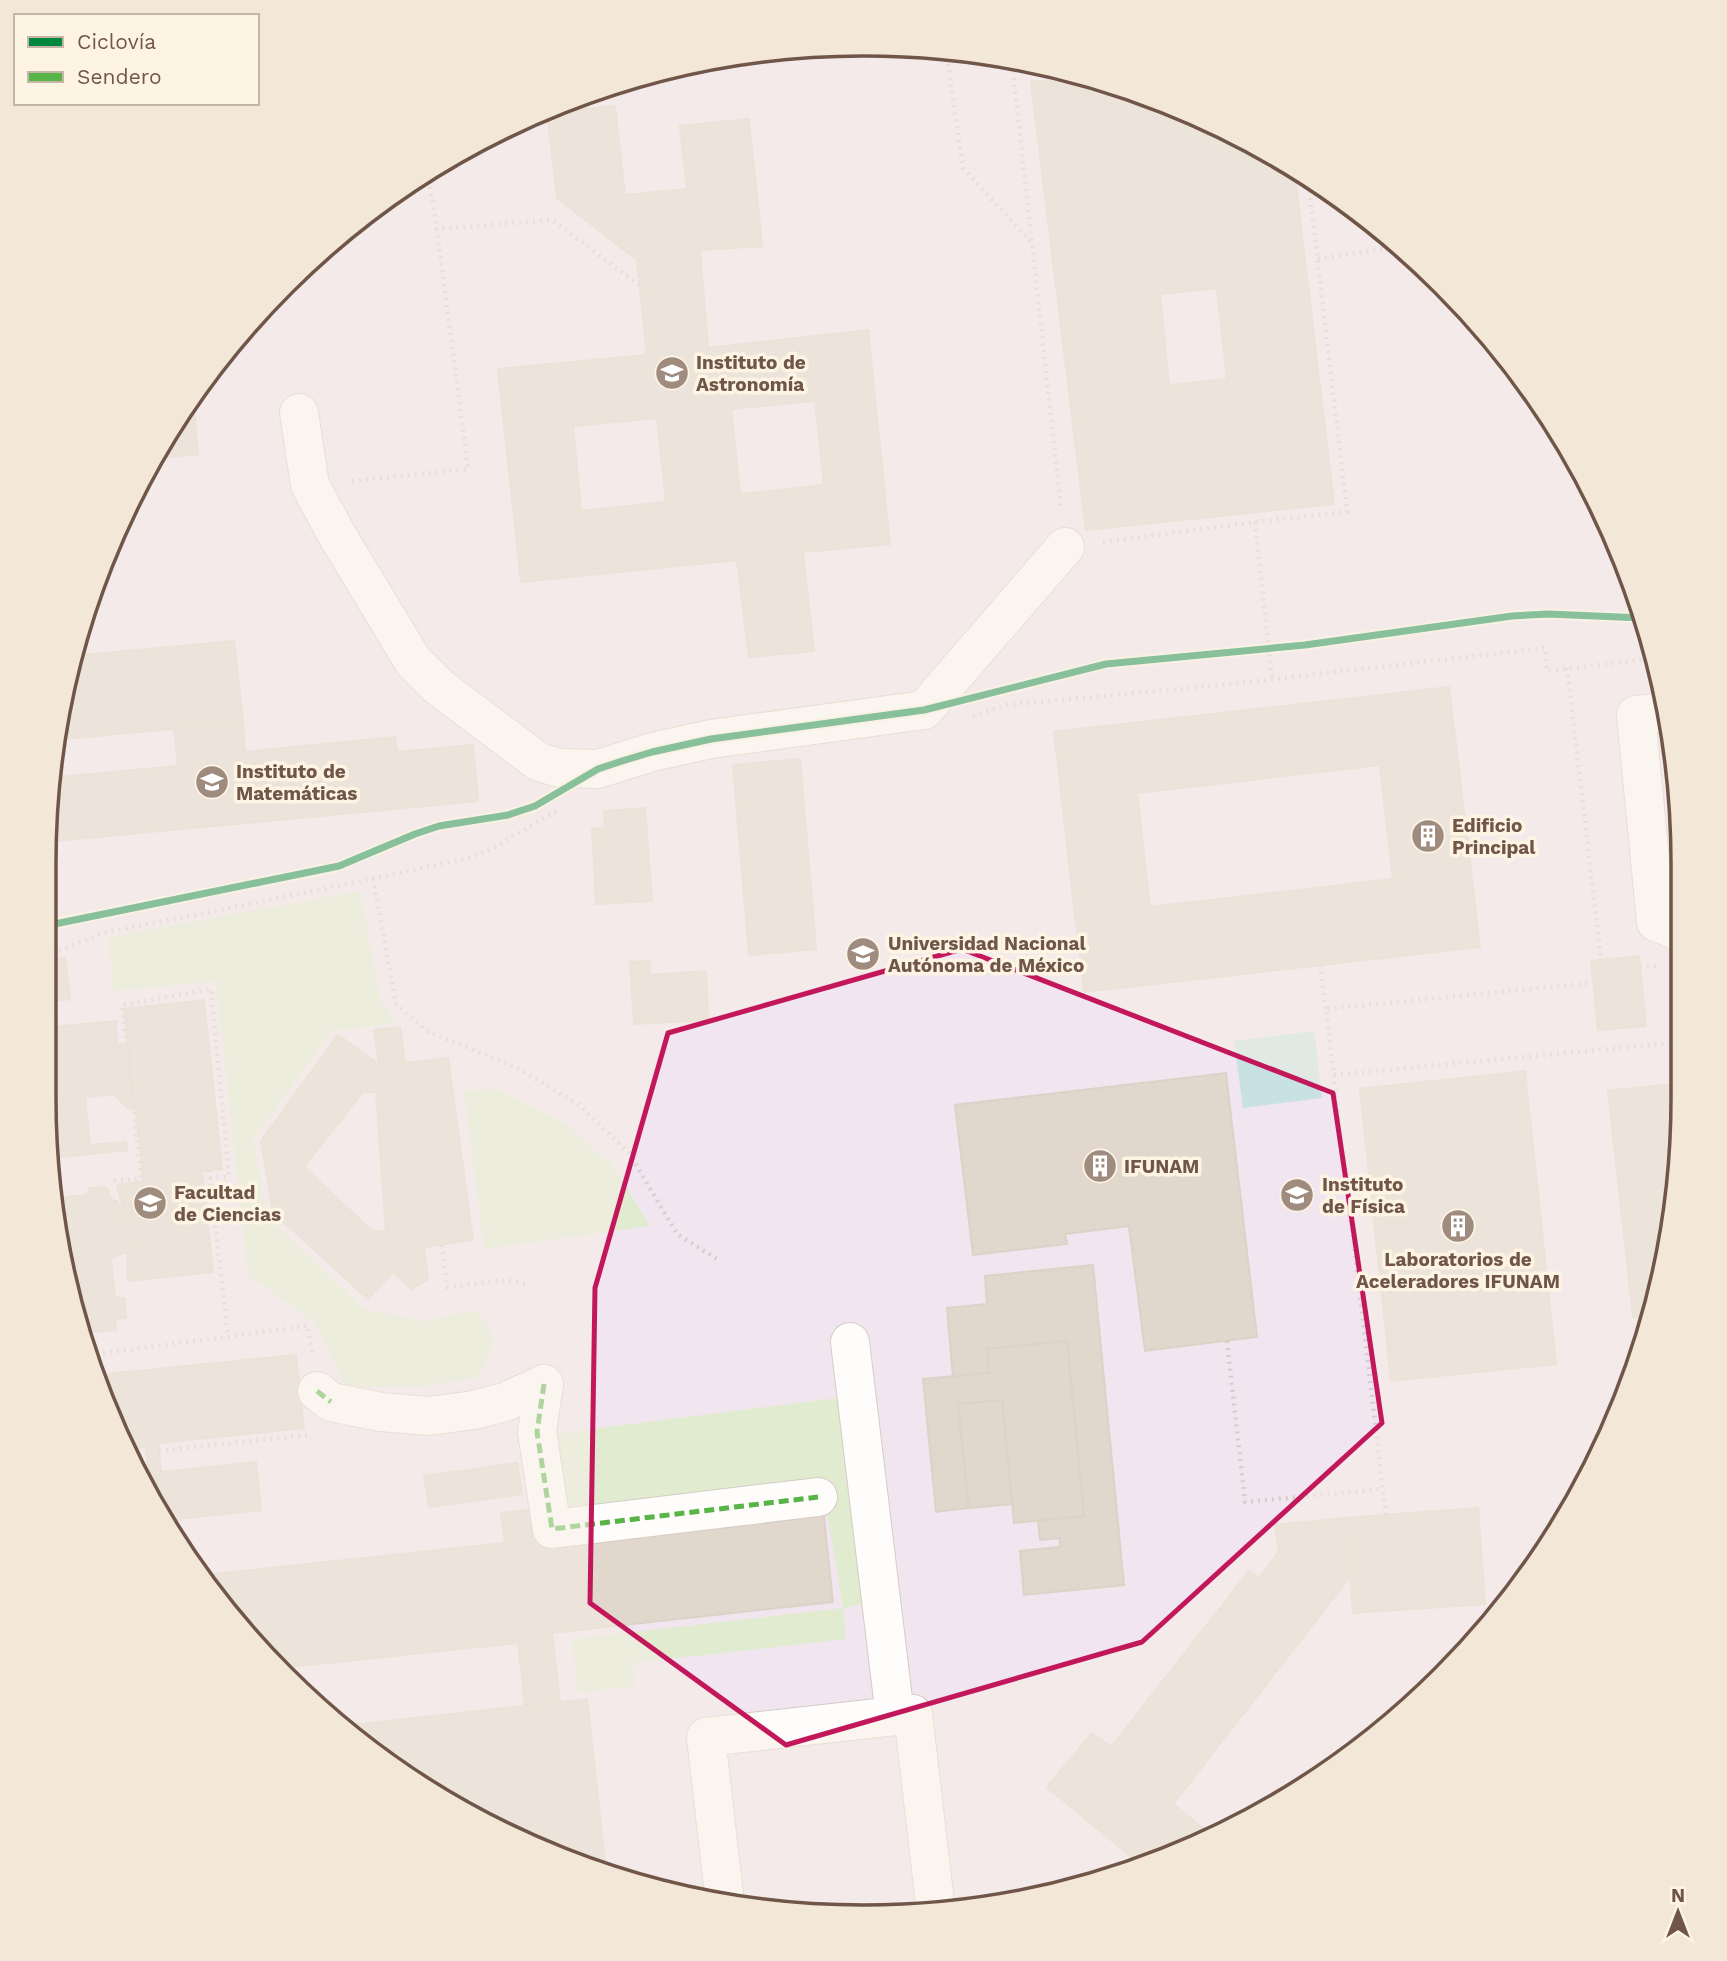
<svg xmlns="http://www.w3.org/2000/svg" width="1727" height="1961" font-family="'Work Sans',sans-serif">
  <rect width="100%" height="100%" fill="#f5efe5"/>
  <!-- education -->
  <polygon fill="#f1e5ef" points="809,46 970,51 1127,87 1273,153 1404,247 1514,364 1599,501 1655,651 1682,810 1681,1152 1655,1310 1599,1460 1514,1597 1404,1714 1273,1808 1076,1889 917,1916 704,1902 549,1855 365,1748 247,1638 128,1460 72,1309 44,1098 45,810 59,704 106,550 154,453 247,323 364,213 501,128 651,72"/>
  <!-- green -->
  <g fill="#e0ebd0">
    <polygon points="360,891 381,1003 397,1023 332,1031 253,1139 267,1215 365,1309 421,1321 478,1310 495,1339 479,1377 421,1387 346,1387 315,1323 248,1275 216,981 112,991 109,937"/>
    <polygon points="497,1089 559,1120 611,1163 650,1226 484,1249 464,1091"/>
    <polygon points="838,1398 867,1602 843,1609 846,1639 633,1663 635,1686 578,1693 572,1639 843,1608 823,1489 556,1522 544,1435"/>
  </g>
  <!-- water -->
  <polygon fill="#c8e2e4" points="1314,1031 1322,1098 1243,1108 1234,1041"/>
  <!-- building -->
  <g fill="#e1d7cd" stroke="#ddd2c8" stroke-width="2" fill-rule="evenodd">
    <path d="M1083,77l44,10 146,66 21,15 40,336 -248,26 -55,-448zM1217,288l10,91 -58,6 -9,-91z"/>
    <path d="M615,106l10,89 62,-6 -7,-63 69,-7 13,127 -62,4 8,98 160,-18 22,214 -87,8 11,99 -65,6 -12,-97 -216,22 -23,-213 149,-14 -10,-95 -80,-62 -10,-85zM815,401l9,84 -84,9 -9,-85zM657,418l9,84 -85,9 -8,-85z"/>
    <polygon points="193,399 198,454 151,459 154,453"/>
    <polygon points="104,558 107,583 96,585"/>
    <polygon points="234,641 243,722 55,740 59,704 74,656"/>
    <path d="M1449,687l31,260 -396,45 -30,-260zM1380,765l13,114 -243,28 -13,-114z"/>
    <polygon points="243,722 245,752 395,737 397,752 473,745 478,801 45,842 45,810 50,778 178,766 174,728"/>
    <polygon points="800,759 816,949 749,955 733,765"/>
    <polygon points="645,808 652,901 596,904 592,829 605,828 604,811"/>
    <polygon points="1639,956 1646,1026 1598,1030 1591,961"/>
    <polygon points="65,958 70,999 44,1002 45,960"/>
    <polygon points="650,961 650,975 706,971 708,1020 634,1024 630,962"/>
    <polygon points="204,1000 222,1169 202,1171 213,1272 128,1281 127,1224 117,1185 144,1181 124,1009"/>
    <polygon points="116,1021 117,1044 128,1043 134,1109 126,1107 114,1094 85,1097 90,1145 126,1142 127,1150 52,1158 44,1098 44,1028"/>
    <path d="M400,1027l5,36 43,-5 25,182 -49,7 4,32 -16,10 -19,-17 -25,27 -95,-87 -12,-71 77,-106 41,29 -5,-34zM363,1092h13l10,140 -14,-1 -68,-64z"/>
    <polygon points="1525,1071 1556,1364 1391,1381 1360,1089"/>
    <polygon points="1226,1073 1257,1337 1145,1351 1129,1226 1065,1234 1067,1244 973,1255 955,1105"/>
    <polygon points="1681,1083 1681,1152 1655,1310 1653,1315 1633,1317 1608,1091"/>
    <polygon points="106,1187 112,1200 117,1201 127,1224 129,1251 111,1258 115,1298 124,1298 126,1318 115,1319 116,1330 81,1333 72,1309 57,1198 87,1195 89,1188"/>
    <polygon points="1093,1265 1124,1585 1024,1595 1020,1551 1060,1547 1060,1538 1040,1540 1038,1520 1084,1516 1067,1341 987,1349 989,1373 953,1377 947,1308 987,1304 985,1276"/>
    <polygon points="1067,1341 1084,1516 1014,1523 1002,1400 958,1404 969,1508 936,1512 923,1379 989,1373 987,1349"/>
    <polygon points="296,1355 304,1428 158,1443 161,1472 256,1462 261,1510 168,1520 136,1472 148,1471 146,1447 124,1449 96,1375"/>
    <polygon points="1002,1400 1012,1504 969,1508 958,1404"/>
    <polygon points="517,1463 522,1494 429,1507 424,1476"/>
    <polygon points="548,1508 823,1508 833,1602 552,1633 560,1702 525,1706 518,1643 280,1668 247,1638 205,1575 505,1543 501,1513"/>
    <polygon points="1478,1508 1485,1604 1353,1613 1346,1518"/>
    <polygon points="1346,1518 1350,1577 1173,1804 1210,1834 1139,1863 1047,1787 1092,1733 1111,1747 1249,1571 1259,1578 1279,1552 1275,1525"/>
    <polygon points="587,1699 606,1872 549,1855 365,1748 341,1726"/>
  </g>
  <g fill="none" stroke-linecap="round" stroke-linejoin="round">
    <!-- minor casing -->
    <g stroke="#d6ccc4" stroke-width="40">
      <g id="minor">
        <polyline points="299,413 310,485 337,535 413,661 439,687 539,762 560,768 598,769 652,752 711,739 924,710 1065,547"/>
        <polyline points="1665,712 1636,715 1656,922 1681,932"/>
        <polyline points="850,1342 895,1716"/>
        <polyline points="544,1384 537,1432 552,1529 818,1497"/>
        <polyline points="317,1391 331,1402 381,1412 429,1416 474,1410 505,1402 544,1384"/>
        <polyline points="725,1903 706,1737 913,1714 936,1912"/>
      </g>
    </g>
    <!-- path -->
    <g stroke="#d6cec8" stroke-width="4.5" stroke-dasharray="2 5" stroke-linecap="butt">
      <polyline points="946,50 963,168 1032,243 1061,509"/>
      <polyline points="1017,62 1012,62 1032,243"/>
      <polyline points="428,173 437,229"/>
      <polyline points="1318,259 1403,246"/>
      <polyline points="352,481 468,469 437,229 552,220 639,285"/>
      <polyline points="1255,522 1272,679"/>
      <polyline points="1103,542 1255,522 1347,512 1308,178"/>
      <polyline points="1567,668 1601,959"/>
      <polyline points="973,716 1007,705 1230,684 1545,648 1547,671 1656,658"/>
      <polyline points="373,879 396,1004 428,1032 516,1067 579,1105 629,1153 677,1234 717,1259"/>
      <path d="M45,952c25,-2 46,-17 71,-22 115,-21 229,-46 344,-70l28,-9 72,-42"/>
      <polyline points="1320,965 1326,1009"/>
      <polyline points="1640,967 1657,966"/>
      <polyline points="1334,1075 1681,1042"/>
      <polyline points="209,1170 228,1337"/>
      <polyline points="114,1181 141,1178 122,1005 211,989 229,1176 210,1178"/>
      <polyline points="442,1245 447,1287 508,1280 530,1285"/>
      <polyline points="1227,1341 1245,1502 1383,1489"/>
      <polyline points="89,1355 308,1326 312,1353"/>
      <polyline points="159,1451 307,1435"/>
      <polyline points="126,1455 139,1453 141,1468 134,1469"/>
      <polyline points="1386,1515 1326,1009 1593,983"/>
    </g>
    <!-- minor -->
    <use href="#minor" stroke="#fefdfb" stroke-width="38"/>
    <!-- quiet -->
    <g stroke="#59b447" stroke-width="5" stroke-dasharray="10 5" stroke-linecap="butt">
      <polyline points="544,1384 537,1432 552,1529 818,1497"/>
      <polyline points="317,1391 331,1402"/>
    </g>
    <!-- cycleway casing -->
    <g stroke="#fef4e4" stroke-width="11">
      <polyline id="cycleway" points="45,926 339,866 415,834 439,826 508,815 535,806 598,769 622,761 652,752 711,739 924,710 1106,664 1305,645 1512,616 1548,614 1643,618"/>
    </g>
    <!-- cycleway -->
    <use href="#cycleway" stroke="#00873e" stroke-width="7"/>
  </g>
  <!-- marked area -->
  <path d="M0 0H1727V1961H0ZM962,949l371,144 49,330 -240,219 -356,103 -196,-142 5,-315 73,-255z" fill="#f5efe5" fill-opacity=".55" fill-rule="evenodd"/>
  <path fill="none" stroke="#c2185b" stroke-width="5" stroke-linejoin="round" d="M962,949l371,144 49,330 -240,219 -356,103 -196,-142 5,-315 73,-255z"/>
  <!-- icons -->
  <defs>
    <g id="university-disc" transform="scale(1.75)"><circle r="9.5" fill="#9f8c7f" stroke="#fef4e4"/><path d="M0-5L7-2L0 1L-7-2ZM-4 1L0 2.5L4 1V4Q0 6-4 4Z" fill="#fff"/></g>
    <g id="building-disc" transform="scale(1.75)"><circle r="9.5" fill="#9f8c7f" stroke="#fef4e4"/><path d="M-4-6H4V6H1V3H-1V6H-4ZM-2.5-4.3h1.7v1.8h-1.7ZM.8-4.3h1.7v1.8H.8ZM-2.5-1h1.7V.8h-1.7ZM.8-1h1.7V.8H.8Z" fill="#fff"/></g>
  </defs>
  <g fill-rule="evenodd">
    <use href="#university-disc" x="672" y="373"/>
    <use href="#university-disc" x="212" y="782"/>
    <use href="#building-disc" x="1428" y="836"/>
    <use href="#university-disc" x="863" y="954"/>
    <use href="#building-disc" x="1100" y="1166"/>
    <use href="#university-disc" x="1297" y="1195"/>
    <use href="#university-disc" x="150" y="1203"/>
    <use href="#building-disc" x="1458" y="1226"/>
  </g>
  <g text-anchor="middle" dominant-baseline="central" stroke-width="7" stroke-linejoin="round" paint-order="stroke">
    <!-- poi labels -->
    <g font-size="19" font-weight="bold" fill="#705648" stroke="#fef4e4" text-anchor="start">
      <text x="696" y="362">Instituto de<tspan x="696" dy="22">Astronomía</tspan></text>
      <text x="236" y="771">Instituto de<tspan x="236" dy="22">Matemáticas</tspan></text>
      <text x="1452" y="825">Edificio<tspan x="1452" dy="22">Principal</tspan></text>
      <text x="888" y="943">Universidad Nacional<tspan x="888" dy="22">Autónoma de México</tspan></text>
      <text x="1124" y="1166">IFUNAM</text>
      <text x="1322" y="1184">Instituto<tspan x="1322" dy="22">de Física</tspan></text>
      <text x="174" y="1192">Facultad<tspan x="174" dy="22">de Ciencias</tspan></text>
      <text x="1458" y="1259" text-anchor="middle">Laboratorios de<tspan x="1458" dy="22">Aceleradores IFUNAM</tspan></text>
    </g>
  </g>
  <!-- crop -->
  <path d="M0 0H1727V1961H0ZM863 56H864A807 807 0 0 1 1671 863V1098A807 807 0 0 1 864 1905H863A807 807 0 0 1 56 1098V863A807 807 0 0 1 863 56Z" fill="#f3e7d8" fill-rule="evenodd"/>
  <path fill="none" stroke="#705648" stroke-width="3.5" d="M863 56H864A807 807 0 0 1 1671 863V1098A807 807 0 0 1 864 1905H863A807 807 0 0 1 56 1098V863A807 807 0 0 1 863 56Z"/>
  <!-- legend -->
  <rect x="14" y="14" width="245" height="91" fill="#fef4e4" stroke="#c5b5a6" stroke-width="2"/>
  <rect x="28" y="37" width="35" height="10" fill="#00873e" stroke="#c5b5a6" stroke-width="2"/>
  <text x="77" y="49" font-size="21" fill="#705648">Ciclovía</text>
  <rect x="28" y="72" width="35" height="10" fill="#59b447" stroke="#c5b5a6" stroke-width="2"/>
  <text x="77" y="84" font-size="21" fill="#705648">Sendero</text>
  <!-- north arrow -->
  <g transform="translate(1678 1912)" stroke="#fef4e4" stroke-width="5" paint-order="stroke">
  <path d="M0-5L12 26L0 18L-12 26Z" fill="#705648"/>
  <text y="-10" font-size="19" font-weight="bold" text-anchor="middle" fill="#705648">N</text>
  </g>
</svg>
